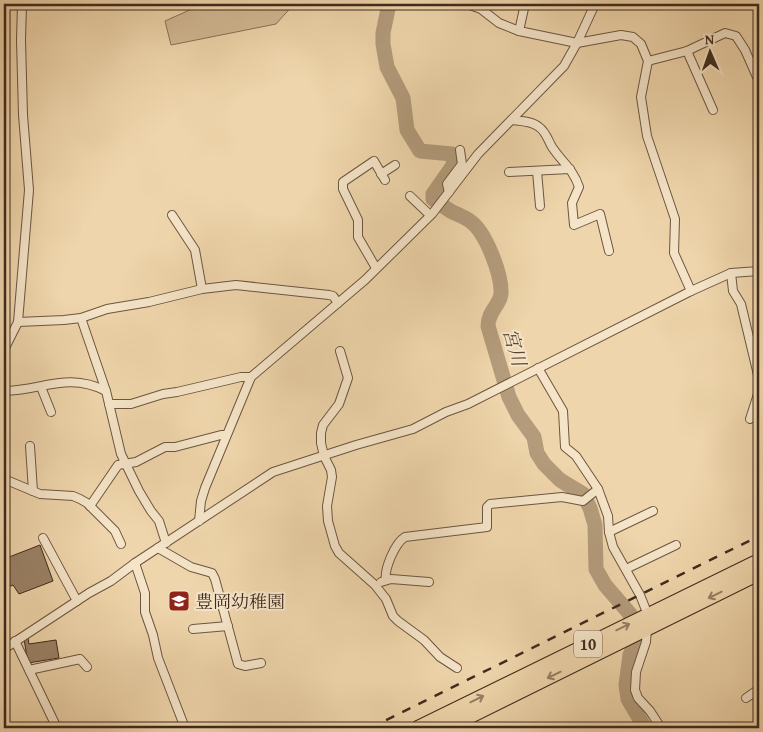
<svg xmlns="http://www.w3.org/2000/svg" width="763" height="732" font-family="'Gentium Book Plus','Noto Serif JP',serif">
  <rect width="100%" height="100%" fill="#efd5ab"/>
  <filter id="stains"><feTurbulence type="fractalNoise" baseFrequency=".004" numOctaves="4"/><feColorMatrix values="0 0 0 0 .2 0 0 0 0 .09 0 0 0 0 .02 0 0 0 .5 -.17"/></filter>
  <radialGradient id="worn" r=".72"><stop offset=".6" stop-color="#630" stop-opacity="0"/><stop offset="1" stop-color="#630" stop-opacity=".3"/></radialGradient>
  <!-- green -->
  <polygon fill="#d1b893" stroke="#887258" points="203,4 294,4 276,24 171,45 165,21"/>
  <g fill="none" stroke-linecap="round" stroke-linejoin="round">
    <!-- river -->
    <path stroke="#b39b7b" stroke-width="15" d="M389,4l-6,29v11l4,23 16,31 4,32 13,21 32,3 2,10 -21,30v5c5,3 10,7 16,11 6,4 14,6 21,11 16,11 32,54 31,73 -1,11 -13,17 -13,32l21,71 9,18 16,22 3,16 7,11 16,16 23,14 7,14 5,17 1,44 9,16 25,29 4,32 -4,9 -4,30 2,14 17,29"/>
  </g>
  <!-- building -->
  <g fill="#9b8367" stroke="#3f2b1e">
    <polygon points="40,545 53,581 19,594 13,585 4,589 4,559"/>
    <polygon points="28,638 29,644 56,640 59,658 28,663 24,639"/>
  </g>
  <g fill="none" stroke-linecap="round" stroke-linejoin="round">
    <!-- street casing -->
    <g stroke="#6b5641" stroke-width="10">
      <g id="street">
        <polyline points="467,4 481,9 499,23 519,31"/>
        <polyline points="525,4 519,31 577,43 621,35 633,37 641,44 648,61 641,97 647,136 675,219 674,253 691,291"/>
        <polyline points="687,51 713,110"/>
        <polyline points="648,61 687,51 725,33 736,36 745,50 757,77 759,77"/>
        <path d="M512,120c9,1 20,1 27,7 7,5 9,13 13,20 10,15 21,22 27,40l-7,16 2,22 26,-11 9,37"/>
        <polyline points="537,171 540,206"/>
        <polyline points="509,172 570,169"/>
        <polyline points="381,174 395,165"/>
        <polyline points="449,192 447,184 462,164 460,150"/>
        <polyline points="410,196 430,215"/>
        <polyline points="172,215 195,250 202,289"/>
        <polyline points="376,268 358,237 358,220 343,189 343,182 374,161 385,180"/>
        <polyline points="731,273 733,291 741,304 759,379"/>
        <polyline points="81,318 106,391 121,454 139,491 151,511 159,521 166,543"/>
        <polyline points="18,322 64,320 81,318 107,309 149,302 202,289 236,285 329,295 333,296 338,303"/>
        <polyline points="4,350 18,322 29,190 23,115 21,40 22,4"/>
        <polyline points="340,351 348,378 339,404 323,425 321,433 321,443 324,456 331,470 332,477 327,506 328,521 335,546 339,553 375,585 386,599 393,616 398,621 424,640 440,657 457,668"/>
        <polyline points="538,368 563,411 565,447 576,456 598,489 608,516 609,532 613,547 640,595 648,615 646,642 636,672 635,690 638,698 650,711 661,728"/>
        <polyline points="41,387 51,412"/>
        <path d="M4,391c39,-1 64,-19 102,0"/>
        <polyline points="109,404 131,404 163,394 177,392 241,377 251,377"/>
        <polyline points="750,419 759,391"/>
        <polyline points="30,446 33,491"/>
        <polyline points="4,479 40,494 73,496 80,499 87,503 115,531 121,544"/>
        <polyline points="90,506 118,465 136,462 165,447 175,447 221,435 226,435"/>
        <polyline points="199,521 201,501 205,488 251,377 365,280 432,214 478,154 564,66 577,43 595,4"/>
        <polyline points="609,532 653,511"/>
        <polyline points="43,538 77,601"/>
        <polyline points="158,548 191,567 212,573 215,579 238,664 245,666 261,663"/>
        <polyline points="135,563 145,593 145,612 153,635 158,658 185,728"/>
        <polyline points="626,569 676,545"/>
        <path d="M386,580c-2,-11 9,-37 19,-43l82,-10v-20l3,-3 72,-7 21,4 15,-12"/>
        <polyline points="381,582 391,579 429,582"/>
        <polyline points="193,629 228,626"/>
        <polyline points="15,641 57,728"/>
        <polyline points="4,649 89,593 111,581 135,563 273,472 356,445 413,429 446,412 468,404 691,291 731,273 759,271"/>
        <polyline points="29,670 80,659 87,667"/>
        <polyline points="746,698 759,689"/>
      </g>
    </g>
    <!-- highway casing -->
    <g stroke="#3f2b1e" stroke-width="16">
      <g id="highway">
        <polyline points="418,728 759,561"/>
        <polyline points="446,728 759,573"/>
      </g>
    </g>
    <!-- street -->
    <use href="#street" stroke="#f5e4c8" stroke-width="8"/>
    <!-- highway -->
    <use href="#highway" stroke="#efd5ab" stroke-width="14"/>
    <!-- rail -->
    <polyline stroke="#3f2b1e" stroke-width="2.5" stroke-dasharray="9 9" stroke-linecap="butt" points="370,728 759,536"/>
  </g>
  <!-- one-way arrows -->
  <defs><path id="oneway-shaft" d="M-6 0H5M1.5-3L5.5 0L1.5 3" fill="none" stroke-width="1.6" stroke-linecap="round" stroke-linejoin="round" transform="scale(1.25)"/></defs>
  <g stroke="#978064">
    <use href="#oneway-shaft" transform="translate(715 595) rotate(154)"/>
    <use href="#oneway-shaft" transform="translate(623 627) rotate(-26)"/>
    <use href="#oneway-shaft" transform="translate(554 675) rotate(154)"/>
    <use href="#oneway-shaft" transform="translate(477 699) rotate(-26)"/>
  </g>
  <!-- icons -->
  <defs>
    <g id="school-square" transform="scale(1.125)"><rect x="-9" y="-9" width="18" height="18" rx="4" fill="#8f2418" stroke="#f5e4c8"/><path d="M0-5L7-2L0 1L-7-2ZM-4 1L0 2.5L4 1V4Q0 6-4 4Z" fill="#fff"/></g>
  </defs>
  <g fill-rule="evenodd">
    <use href="#school-square" x="179" y="601"/>
  </g>
  <g text-anchor="middle" dominant-baseline="central" stroke-width="4" stroke-linejoin="round" paint-order="stroke">
    <!-- shield labels -->
    <rect fill="#f5e4c8" stroke="#766251" stroke-width="1" x="574" y="630.5" width="28" height="27" rx="4"/>
    <g font-size="16" font-weight="bold" fill="#3f2b1e">
      <text x="588" y="644">10</text>
    </g>
    <!-- poi labels -->
    <g font-size="18" fill="#3f2b1e" stroke="#f5e4c8" text-anchor="start">
      <text x="195" y="601">豊岡幼稚園</text>
    </g>
    <!-- water labels -->
    <g font-size="19" font-style="italic" fill="#5c4735" stroke="#f5e4c8">
      <text transform="translate(515 347) rotate(74)">宮川</text>
    </g>
  </g>
  <!-- margin -->
  <rect width="763" height="732" fill="none" stroke="#efd5ab" stroke-width="20"/>
  <rect x="5" y="5" width="753" height="722" fill="none" stroke="#3f2b1e" stroke-width="2.5"/>
  <rect x="10" y="10" width="743" height="712" fill="none" stroke="#3f2b1e"/>
  <!-- north arrow -->
  <g transform="translate(710 52) rotate(358)" stroke="#f5e4c8" stroke-width="4" paint-order="stroke">
  <path d="M0-4L9 19L0 12L-9 19Z" fill="#3f2b1e"/>
  <text y="-8" font-size="14" font-weight="bold" text-anchor="middle" fill="#3f2b1e">N</text>
  </g>
  <rect width="100%" height="100%" filter="url(#stains)"/>
  <rect width="100%" height="100%" fill="url(#worn)"/>
</svg>
